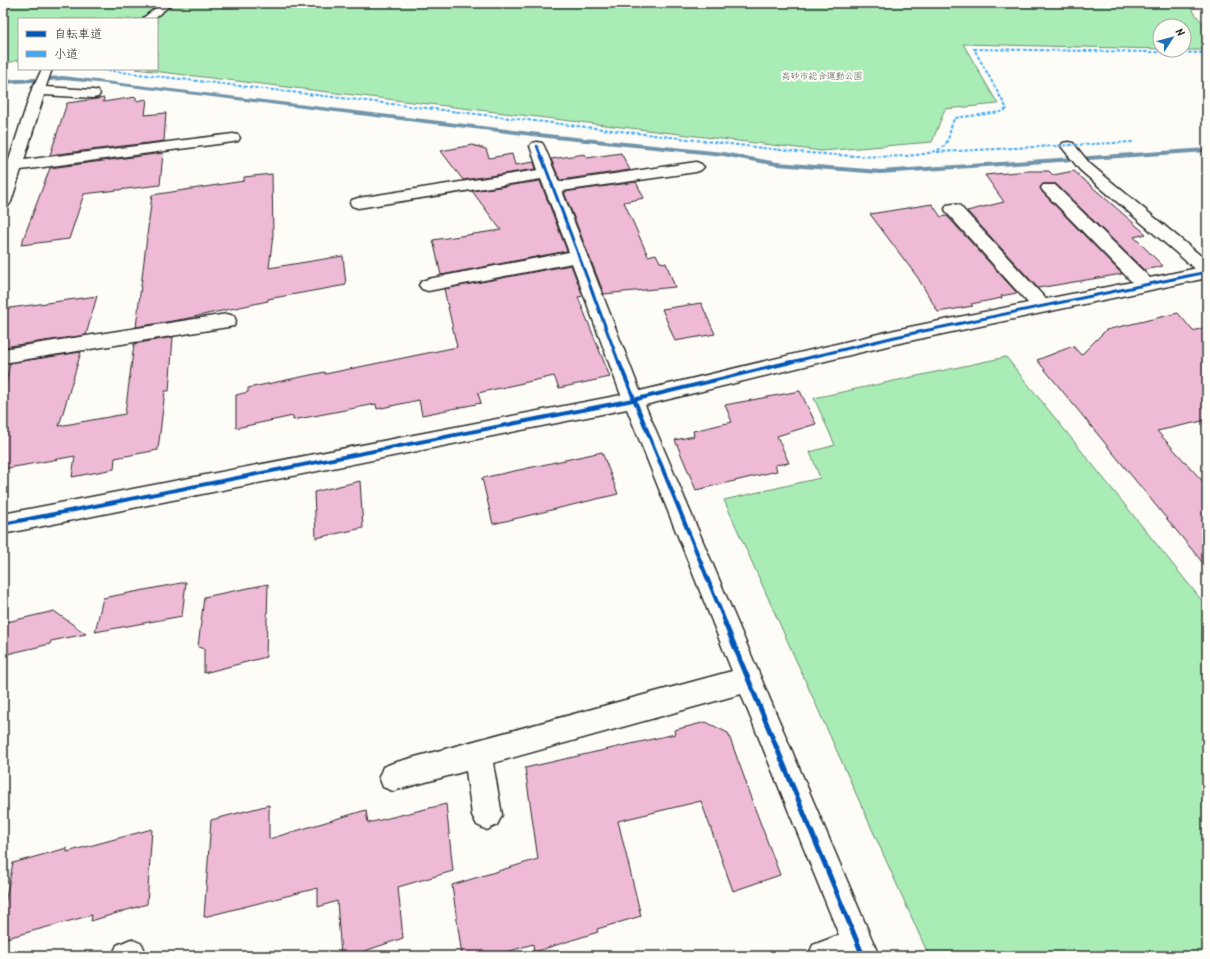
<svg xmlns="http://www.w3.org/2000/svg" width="1210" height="959" font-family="Kalam,'Klee One',sans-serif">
  <rect width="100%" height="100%" fill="#fdfcf7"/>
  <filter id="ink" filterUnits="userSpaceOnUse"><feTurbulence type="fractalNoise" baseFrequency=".025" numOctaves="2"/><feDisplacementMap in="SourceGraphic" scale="8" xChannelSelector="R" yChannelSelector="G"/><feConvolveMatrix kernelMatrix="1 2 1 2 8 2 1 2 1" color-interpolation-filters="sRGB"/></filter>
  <g filter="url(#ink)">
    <!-- green -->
    <g fill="#aaecb6" stroke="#6a8c70">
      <polygon points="3,3 1187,3 1207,29 1207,50 1184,50 1184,26 1160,26 1160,49 963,44 998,104 945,109 932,142 822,151 136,69 157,69 157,19 19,19 19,60 3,64"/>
      <polygon points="1006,357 1207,607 1207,952 1196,956 929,956 724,500 820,478 810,452 835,445 814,398"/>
    </g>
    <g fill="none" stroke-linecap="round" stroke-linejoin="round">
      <!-- stream -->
      <polygon fill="#6f93a9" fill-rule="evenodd" points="63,76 556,135 723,152 777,162 880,170 1207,148 1207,152 880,174 777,166 723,156 556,139 98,83 63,80 3,84 3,80"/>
    </g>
    <!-- building -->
    <g fill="#eebad6" stroke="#2b2b2b">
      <polygon points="136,97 136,101 147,99 145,115 166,113 164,141 50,155 67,103 104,98 103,102"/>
      <polygon points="472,145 486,149 489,158 512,154 515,165 534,162 536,169 463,180 441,151"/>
      <polygon points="163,153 160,185 84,194 69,239 21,245 50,168"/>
      <polygon points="621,153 630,170 560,180 551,159 585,154 587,158"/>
      <polygon points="1028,171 1049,171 1053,175 1074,171 1146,234 1134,237 1163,266 1144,270 1056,184 1043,184 1040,187 1042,192 1122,274 1038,288 967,211 1004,202 985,175"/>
      <polygon points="272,174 273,235 269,268 343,256 346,285 268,299 268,301 184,319 136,327 152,195 244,181 244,177"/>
      <polygon points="540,181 567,251 441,275 433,240 501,230 472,191"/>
      <polygon points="636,182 644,198 624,202 648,256 656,254 660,262 666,263 675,287 604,294 564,192"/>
      <polygon points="932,204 941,217 947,216 1017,293 1001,296 1002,298 971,304 973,306 938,312 918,278 870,214"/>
      <polygon points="571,265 583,296 578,297 610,377 559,388 554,376 478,393 481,403 422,415 419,400 377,409 376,404 293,420 293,416 236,428 236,395 248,392 248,388 325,372 325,374 457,347 444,289"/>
      <polygon points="97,296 86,335 3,347 3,309"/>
      <polygon points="701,303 715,334 675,341 662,309"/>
      <polygon points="1178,313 1193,331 1207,327 1207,420 1157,431 1207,486 1207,568 1037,360 1073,346 1081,355 1106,330"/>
      <polygon points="173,337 169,391 165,391 158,450 115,458 114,469 72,477 75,456 3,469 3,399 10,363 81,352 59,426 125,414 134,344"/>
      <polygon points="800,391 816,424 777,436 789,463 775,465 777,471 696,490 675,440 694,436 693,431 732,422 725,405"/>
      <polygon points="602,452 618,494 493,524 482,478"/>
      <polygon points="360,481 363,528 316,538 314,492"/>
      <polygon points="186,582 182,616 95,632 103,598"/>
      <polygon points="268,584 266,657 204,673 204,649 198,647 204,597"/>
      <polygon points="54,611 86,634 51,641 50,644 3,655 3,623"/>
      <polygon points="706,722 728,733 747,785 746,785 780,875 733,891 701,801 618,821 641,916 597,929 598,932 534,952 533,944 494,956 462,956 452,885 538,859 525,768 675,734 674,730"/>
      <polygon points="446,804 453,871 398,887 403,938 350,956 341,956 337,901 318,907 318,888 204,917 211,820 269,805 269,839 366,810 368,823"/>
      <polygon points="152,829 147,904 91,921 92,915 3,939 3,913 13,863 67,848 67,852"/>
    </g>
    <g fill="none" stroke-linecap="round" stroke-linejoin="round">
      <!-- lane casing -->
      <g stroke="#2b2b2b" stroke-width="3">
        <g id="lane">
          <polygon points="162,3 173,3 153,19 142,19"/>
          <polygon points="42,69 52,69 46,86 40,89 34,86"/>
        </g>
      </g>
      <!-- street casing -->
      <g stroke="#2b2b2b" stroke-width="3">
        <g id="street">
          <polygon points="40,82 45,83 46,87 93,90 98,91 100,94 98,97 93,98 44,95 24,160 233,134 238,135 240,138 238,141 233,142 21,170 11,202 9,205 3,207 3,178 33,86 35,83"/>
          <polygon points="537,142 542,143 544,146 559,182 696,162 701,164 704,167 701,170 696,172 562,191 640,391 895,330 1028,303 947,213 945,209 947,205 953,204 959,205 1046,299 1132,282 1043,191 1041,188 1043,185 1055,185 1150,278 1207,266 1207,278 895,344 645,405 879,956 808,956 813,945 839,935 741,694 493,763 502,815 497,825 487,830 477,825 472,815 466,771 393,791 383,787 379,777 383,767 393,763 732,671 627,409 3,534 3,514 621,395 572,263 428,291 422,289 419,285 422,281 428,279 569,252 541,179 358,208 352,206 350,203 352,200 358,198 538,170 530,146 532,143"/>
          <polygon points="227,314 234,316 236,321 234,326 3,363 3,349"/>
          <polygon points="131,939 142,944 147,956 112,956 117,945"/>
        </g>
      </g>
      <!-- secondary casing -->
      <g stroke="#2b2b2b" stroke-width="3">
        <polygon id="secondary" points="1068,142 1073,143 1090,164 1207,261 1207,276 1201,274 1080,170 1061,146 1063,143"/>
      </g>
      <!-- lane -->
      <use href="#lane" fill="#fdfcf7" fill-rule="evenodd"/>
      <!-- street -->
      <use href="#street" fill="#fdfcf7" fill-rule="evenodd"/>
      <!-- secondary -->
      <use href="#secondary" fill="#fdfcf7" fill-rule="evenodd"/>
      <!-- quiet -->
      <g stroke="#3fa9f5" stroke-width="2" stroke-dasharray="3.5 2" stroke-linecap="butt">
        <path d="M96,69l701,83c26,2 130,12 147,-6 7,-7 5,-20 11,-28l46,-6 6,-3 -33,-60 233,4"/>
        <polyline points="937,152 1133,142"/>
      </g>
      <!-- cycleway-far3 casing -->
      <g stroke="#fdfcf7" stroke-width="4">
        <polyline id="cycleway-far3" points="537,146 542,159"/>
      </g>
      <!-- cycleway-far2 casing -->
      <g stroke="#fdfcf7" stroke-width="5">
        <g id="cycleway-far2">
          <polyline points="542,158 619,363"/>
          <polyline points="787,363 895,337 1207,272"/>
        </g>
      </g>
      <!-- cycleway-far1 casing -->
      <g stroke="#fdfcf7" stroke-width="6">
        <g id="cycleway-far1">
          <polyline points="619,362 726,624"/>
          <polyline points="3,524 633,400 791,362"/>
        </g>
      </g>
      <!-- cycleway casing -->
      <g stroke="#fdfcf7" stroke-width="8">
        <polyline id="cycleway" points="725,623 863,956"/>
      </g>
      <!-- cycleway-far3 -->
      <use href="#cycleway-far3" stroke="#0057b8" stroke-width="2.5"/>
      <!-- cycleway-far2 -->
      <use href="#cycleway-far2" stroke="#0057b8" stroke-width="3"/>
      <!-- cycleway-far1 -->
      <use href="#cycleway-far1" stroke="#0057b8" stroke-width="4"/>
      <!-- cycleway -->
      <use href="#cycleway" stroke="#0057b8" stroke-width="5"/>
    </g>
  </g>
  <g text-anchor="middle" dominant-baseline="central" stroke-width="4" stroke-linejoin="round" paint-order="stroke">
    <!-- far-park labels -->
    <g font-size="9" fill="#4b5b4e" stroke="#fdfcf7">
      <text x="822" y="76">高砂市総合運動公園</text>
    </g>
  </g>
  <!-- margin -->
  <rect width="1210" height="959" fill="none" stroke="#fdfcf7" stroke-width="16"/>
  <rect x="8" y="8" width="1194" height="943" fill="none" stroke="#2b2b2b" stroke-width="1.5" filter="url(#ink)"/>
  <!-- legend -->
  <rect x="18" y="18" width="140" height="52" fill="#fdfcf7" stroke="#a9a8a5"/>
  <rect x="26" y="31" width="20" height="6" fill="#0057b8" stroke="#a9a8a5"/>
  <text x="54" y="38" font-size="12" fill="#2b2b2b">自転車道</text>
  <rect x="26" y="51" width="20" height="6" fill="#3fa9f5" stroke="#a9a8a5"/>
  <text x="54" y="58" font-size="12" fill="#2b2b2b">小道</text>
  <!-- north arrow -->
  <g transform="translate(1172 38) rotate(54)"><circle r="19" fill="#fdfcf7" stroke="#a9a8a5"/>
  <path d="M0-3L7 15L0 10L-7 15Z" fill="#1f6fb2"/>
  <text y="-6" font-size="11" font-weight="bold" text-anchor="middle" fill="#2b2b2b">N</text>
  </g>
</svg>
